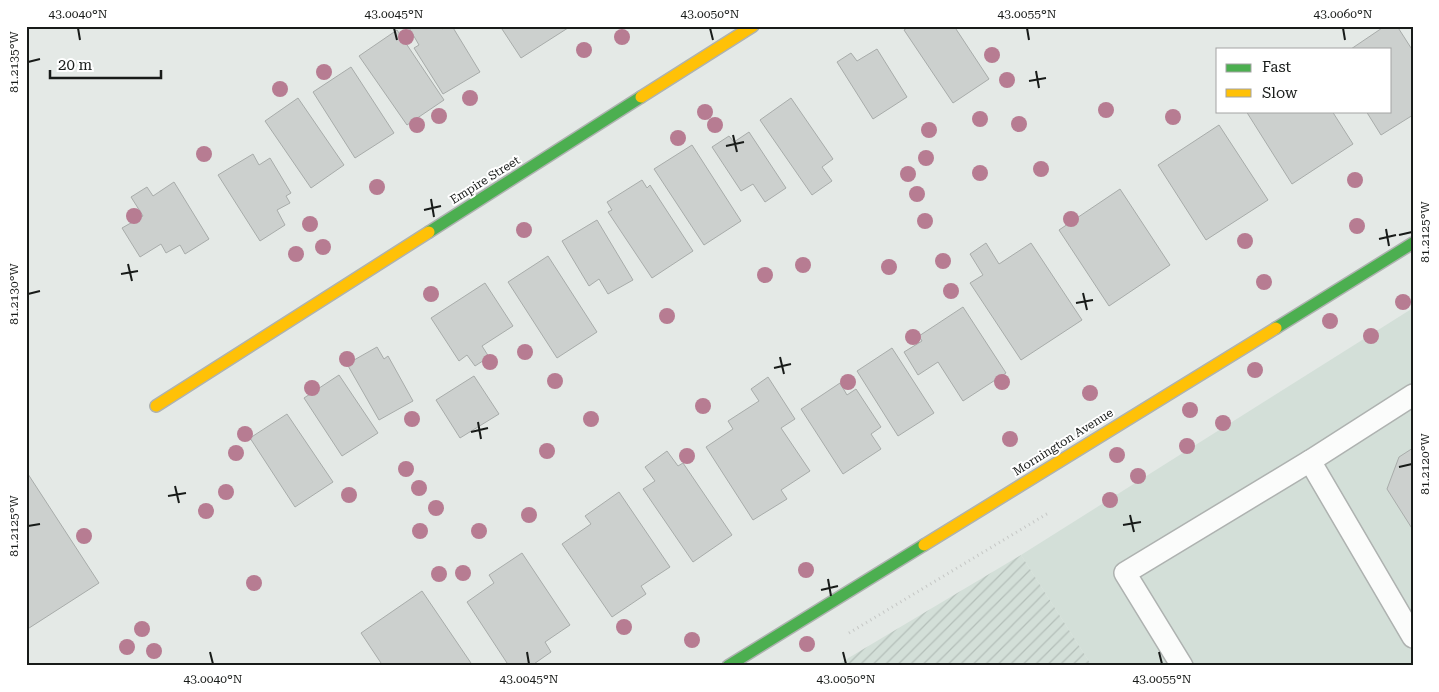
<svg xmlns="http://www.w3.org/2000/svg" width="1439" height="692" font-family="'Roboto Serif',serif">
  <defs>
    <pattern id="industrial-furrows" width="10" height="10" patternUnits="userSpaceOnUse" patternTransform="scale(1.25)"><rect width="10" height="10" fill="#d3dfd8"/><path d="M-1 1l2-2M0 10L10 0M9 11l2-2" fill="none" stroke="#b4bfb9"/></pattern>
  </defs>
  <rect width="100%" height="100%" fill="#e4e9e6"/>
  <!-- built -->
  <polygon fill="#d3dfd8" points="1413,308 1413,666 1092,666 1021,555"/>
  <!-- industrial -->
  <polygon fill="url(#industrial-furrows)" points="1021,555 1092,666 835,666"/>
  <!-- building -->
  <g fill="#ccd0ce" stroke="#a8acaa">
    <polygon points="408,26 441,26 442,29 446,26 452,26 480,72 443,94 414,48 419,45"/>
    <polygon points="500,26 571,26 521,58"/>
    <polygon points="910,26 954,26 989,79 953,103 904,30"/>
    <polygon points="1385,26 1397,26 1413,51 1413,115 1381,135 1366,111 1390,111 1390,49 1351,49"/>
    <polygon points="397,30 444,100 407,125 359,56"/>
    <polygon points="877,49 907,97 873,119 837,62 851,53 857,61"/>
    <polygon points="351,67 394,133 355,158 313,92"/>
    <polygon points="298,98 344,165 311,188 265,121"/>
    <polygon points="791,98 833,159 822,167 832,181 812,195 760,120"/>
    <polygon points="1246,111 1332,111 1353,144 1292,184"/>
    <polygon points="1219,125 1268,200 1206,240 1158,165"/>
    <polygon points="749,132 786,188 765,202 753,184 741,191 712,147 729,136 734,142"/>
    <polygon points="692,145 741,221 704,245 654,169"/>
    <polygon points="253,154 259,165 270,158 291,193 286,196 290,203 277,210 285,225 260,241 218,175"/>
    <polygon points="642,180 647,188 650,185 693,251 652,278 608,212 612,210 607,202"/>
    <polygon points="174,182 209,239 185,254 180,245 166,253 161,244 140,257 122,228 143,216 131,197 147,187 153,196"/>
    <polygon points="1120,189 1170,265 1109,306 1059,230"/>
    <polygon points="597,220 633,280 608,294 599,279 589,286 562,241"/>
    <polygon points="986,243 999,264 1031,243 1082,320 1021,360 970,283 983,275 970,254"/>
    <polygon points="548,256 597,332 557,358 508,282"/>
    <polygon points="485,283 513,326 482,346 489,357 475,366 467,355 459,361 431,318"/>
    <polygon points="963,307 1006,373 963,401 938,362 918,375 904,352 922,341 919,336"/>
    <polygon points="377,347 384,359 388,356 413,401 379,420 347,364"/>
    <polygon points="892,348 934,413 898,436 857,371"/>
    <polygon points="339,375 378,433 342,456 304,398"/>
    <polygon points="474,376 499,414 460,438 436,400"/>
    <polygon points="768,377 795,419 781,428 810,471 781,490 787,499 753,520 706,447 733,429 728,421 759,401 751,389"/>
    <polygon points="840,383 847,395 856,389 881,427 871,434 881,449 843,474 801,409"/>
    <polygon points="287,414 333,482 295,507 250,438"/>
    <polygon points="1413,448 1413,530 1387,489 1399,457"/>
    <polygon points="667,451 678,466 683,463 732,535 693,562 643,489 655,481 645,467"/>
    <polygon points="26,471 99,583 26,630"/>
    <polygon points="619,492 670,567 641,586 646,594 612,617 562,544 591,524 585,516"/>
    <polygon points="522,553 570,625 545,642 551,652 531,666 509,666 467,602 494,583 489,575"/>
    <polygon points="422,591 473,666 383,666 361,633"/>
  </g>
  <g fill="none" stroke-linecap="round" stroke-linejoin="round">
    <!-- lane casing -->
    <g stroke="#aeb2b0" stroke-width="24">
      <g id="lane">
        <polyline points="1310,461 1413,637"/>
        <polyline points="1182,666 1125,573 1310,461 1413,395"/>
      </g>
    </g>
    <!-- fast casing -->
    <g stroke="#aeb2b0" stroke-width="14">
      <g id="fast">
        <polyline points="429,232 641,97"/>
        <polyline points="1276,328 1413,243"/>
        <polyline points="728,666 924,545"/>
      </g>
    </g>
    <!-- slow casing -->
    <g stroke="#aeb2b0" stroke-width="14">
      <g id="slow">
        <polyline points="641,97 753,26"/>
        <polyline points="156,406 429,232"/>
        <polyline points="924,545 1276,328"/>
      </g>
    </g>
    <!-- path -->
    <polyline stroke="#c5c7c5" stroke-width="3" stroke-dasharray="1 4" stroke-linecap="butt" points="849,633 1050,512"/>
    <!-- lane -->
    <use href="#lane" stroke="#fbfcfb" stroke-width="21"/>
    <!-- fast -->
    <use href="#fast" stroke="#4caf50" stroke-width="11"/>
    <!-- slow -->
    <use href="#slow" stroke="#ffc107" stroke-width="11"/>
  </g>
  <!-- trees -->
  <g fill="#b77c92">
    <circle cx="406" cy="37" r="8"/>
    <circle cx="622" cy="37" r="8"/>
    <circle cx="584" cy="50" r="8"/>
    <circle cx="992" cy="55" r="8"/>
    <circle cx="324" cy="72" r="8"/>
    <circle cx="1007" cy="80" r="8"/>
    <circle cx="280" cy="89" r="8"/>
    <circle cx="470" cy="98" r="8"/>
    <circle cx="1106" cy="110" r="8"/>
    <circle cx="705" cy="112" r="8"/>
    <circle cx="439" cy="116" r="8"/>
    <circle cx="1173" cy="117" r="8"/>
    <circle cx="980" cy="119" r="8"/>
    <circle cx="1019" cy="124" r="8"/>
    <circle cx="417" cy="125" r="8"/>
    <circle cx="715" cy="125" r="8"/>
    <circle cx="929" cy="130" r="8"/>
    <circle cx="678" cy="138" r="8"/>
    <circle cx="204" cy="154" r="8"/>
    <circle cx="926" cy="158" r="8"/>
    <circle cx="1041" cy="169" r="8"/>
    <circle cx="980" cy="173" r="8"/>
    <circle cx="908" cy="174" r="8"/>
    <circle cx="1355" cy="180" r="8"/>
    <circle cx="377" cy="187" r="8"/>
    <circle cx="917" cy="194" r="8"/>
    <circle cx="134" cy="216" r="8"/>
    <circle cx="1071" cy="219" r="8"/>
    <circle cx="925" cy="221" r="8"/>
    <circle cx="310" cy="224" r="8"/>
    <circle cx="1357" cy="226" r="8"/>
    <circle cx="524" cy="230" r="8"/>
    <circle cx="1245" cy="241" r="8"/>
    <circle cx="323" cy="247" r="8"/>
    <circle cx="296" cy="254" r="8"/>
    <circle cx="943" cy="261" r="8"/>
    <circle cx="803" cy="265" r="8"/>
    <circle cx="889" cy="267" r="8"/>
    <circle cx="765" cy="275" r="8"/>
    <circle cx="1264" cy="282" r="8"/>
    <circle cx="951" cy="291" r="8"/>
    <circle cx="431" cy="294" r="8"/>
    <circle cx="1403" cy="302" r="8"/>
    <circle cx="667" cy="316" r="8"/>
    <circle cx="1330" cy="321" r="8"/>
    <circle cx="1371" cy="336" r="8"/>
    <circle cx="913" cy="337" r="8"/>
    <circle cx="525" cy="352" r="8"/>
    <circle cx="347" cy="359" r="8"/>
    <circle cx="490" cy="362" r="8"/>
    <circle cx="1255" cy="370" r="8"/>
    <circle cx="555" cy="381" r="8"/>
    <circle cx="848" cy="382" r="8"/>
    <circle cx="1002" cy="382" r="8"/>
    <circle cx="312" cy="388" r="8"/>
    <circle cx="1090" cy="393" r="8"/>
    <circle cx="703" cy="406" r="8"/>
    <circle cx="1190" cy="410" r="8"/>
    <circle cx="412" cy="419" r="8"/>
    <circle cx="591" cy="419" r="8"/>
    <circle cx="1223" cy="423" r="8"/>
    <circle cx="245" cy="434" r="8"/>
    <circle cx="1010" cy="439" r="8"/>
    <circle cx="1187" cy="446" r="8"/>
    <circle cx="547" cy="451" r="8"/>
    <circle cx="236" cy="453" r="8"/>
    <circle cx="1117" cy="455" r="8"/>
    <circle cx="687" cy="456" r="8"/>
    <circle cx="406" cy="469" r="8"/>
    <circle cx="1138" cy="476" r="8"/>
    <circle cx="419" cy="488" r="8"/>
    <circle cx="226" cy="492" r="8"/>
    <circle cx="349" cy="495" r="8"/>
    <circle cx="1110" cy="500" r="8"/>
    <circle cx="436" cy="508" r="8"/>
    <circle cx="206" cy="511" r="8"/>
    <circle cx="529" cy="515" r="8"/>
    <circle cx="420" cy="531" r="8"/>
    <circle cx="479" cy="531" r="8"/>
    <circle cx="84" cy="536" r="8"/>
    <circle cx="806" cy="570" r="8"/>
    <circle cx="463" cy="573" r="8"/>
    <circle cx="439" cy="574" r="8"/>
    <circle cx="254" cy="583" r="8"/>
    <circle cx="624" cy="627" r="8"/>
    <circle cx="142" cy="629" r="8"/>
    <circle cx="692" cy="640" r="8"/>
    <circle cx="807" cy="644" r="8"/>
    <circle cx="127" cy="647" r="8"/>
    <circle cx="154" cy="651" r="8"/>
  </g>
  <!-- ticks -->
  <path fill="none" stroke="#181b19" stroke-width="2" d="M78,28l2,12M394,28l3,12M710,28l3,12M1027,28l2,12M1343,28l2,12M28,62l12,-3M1036,71l3,17M1029,81l17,-3M733,135l4,17M726,146l18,-4M431,199l3,18M424,210l17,-4M1386,229l3,17M1399,235l13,-3M1379,239l17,-4M128,264l4,17M121,274l17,-3M1083,293l4,17M28,294l12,-3M1076,303l17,-3M780,357l4,17M774,368l17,-4M478,422l3,17M471,432l17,-4M1399,467l13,-3M175,486l4,17M168,496l18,-3M1130,515l4,17M1123,525l18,-3M28,526l12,-2M828,579l3,17M821,590l17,-4M210,652l3,12M527,652l2,12M843,652l3,12M1159,652l3,12"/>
  <g text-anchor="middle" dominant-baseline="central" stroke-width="4" stroke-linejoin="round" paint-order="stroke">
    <!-- street labels -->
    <g font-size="12" fill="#181b19" stroke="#fff">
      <text transform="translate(485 180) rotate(-32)">Empire Street</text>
      <text transform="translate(1063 442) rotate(-32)">Mornington Avenue</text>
    </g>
  </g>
  <!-- border -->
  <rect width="1439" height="692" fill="none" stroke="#ffffff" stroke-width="55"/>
  <!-- legend -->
  <rect x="1216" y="48" width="175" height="65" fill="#ffffff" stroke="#a3a4a3"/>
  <rect x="1226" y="64" width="25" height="8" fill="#4caf50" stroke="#a3a4a3"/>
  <text x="1262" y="72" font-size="15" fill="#181b19">Fast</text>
  <rect x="1226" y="89" width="25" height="8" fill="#ffc107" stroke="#a3a4a3"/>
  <text x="1262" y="98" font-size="15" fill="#181b19">Slow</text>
  <!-- scale -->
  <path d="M50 70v8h111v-8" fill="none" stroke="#181b19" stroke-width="2.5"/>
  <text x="58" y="70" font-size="15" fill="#181b19" stroke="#ffffff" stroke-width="4" paint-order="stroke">20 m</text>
  <rect x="28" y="28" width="1384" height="636" fill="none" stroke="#181b19" stroke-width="2"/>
  <g font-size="12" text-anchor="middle" fill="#181b19">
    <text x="78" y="18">43.0040°N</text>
    <text x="394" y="18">43.0045°N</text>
    <text x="710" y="18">43.0050°N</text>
    <text x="1027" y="18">43.0055°N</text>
    <text x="1343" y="18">43.0060°N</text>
    <text transform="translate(14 62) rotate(-90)" y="4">81.2135°W</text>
    <text transform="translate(1425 232) rotate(-90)" y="4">81.2125°W</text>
    <text transform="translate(14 294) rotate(-90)" y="4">81.2130°W</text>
    <text transform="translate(1425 464) rotate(-90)" y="4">81.2120°W</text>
    <text transform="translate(14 526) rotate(-90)" y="4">81.2125°W</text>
    <text x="213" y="683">43.0040°N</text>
    <text x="529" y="683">43.0045°N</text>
    <text x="846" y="683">43.0050°N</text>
    <text x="1162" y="683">43.0055°N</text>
  </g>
</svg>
